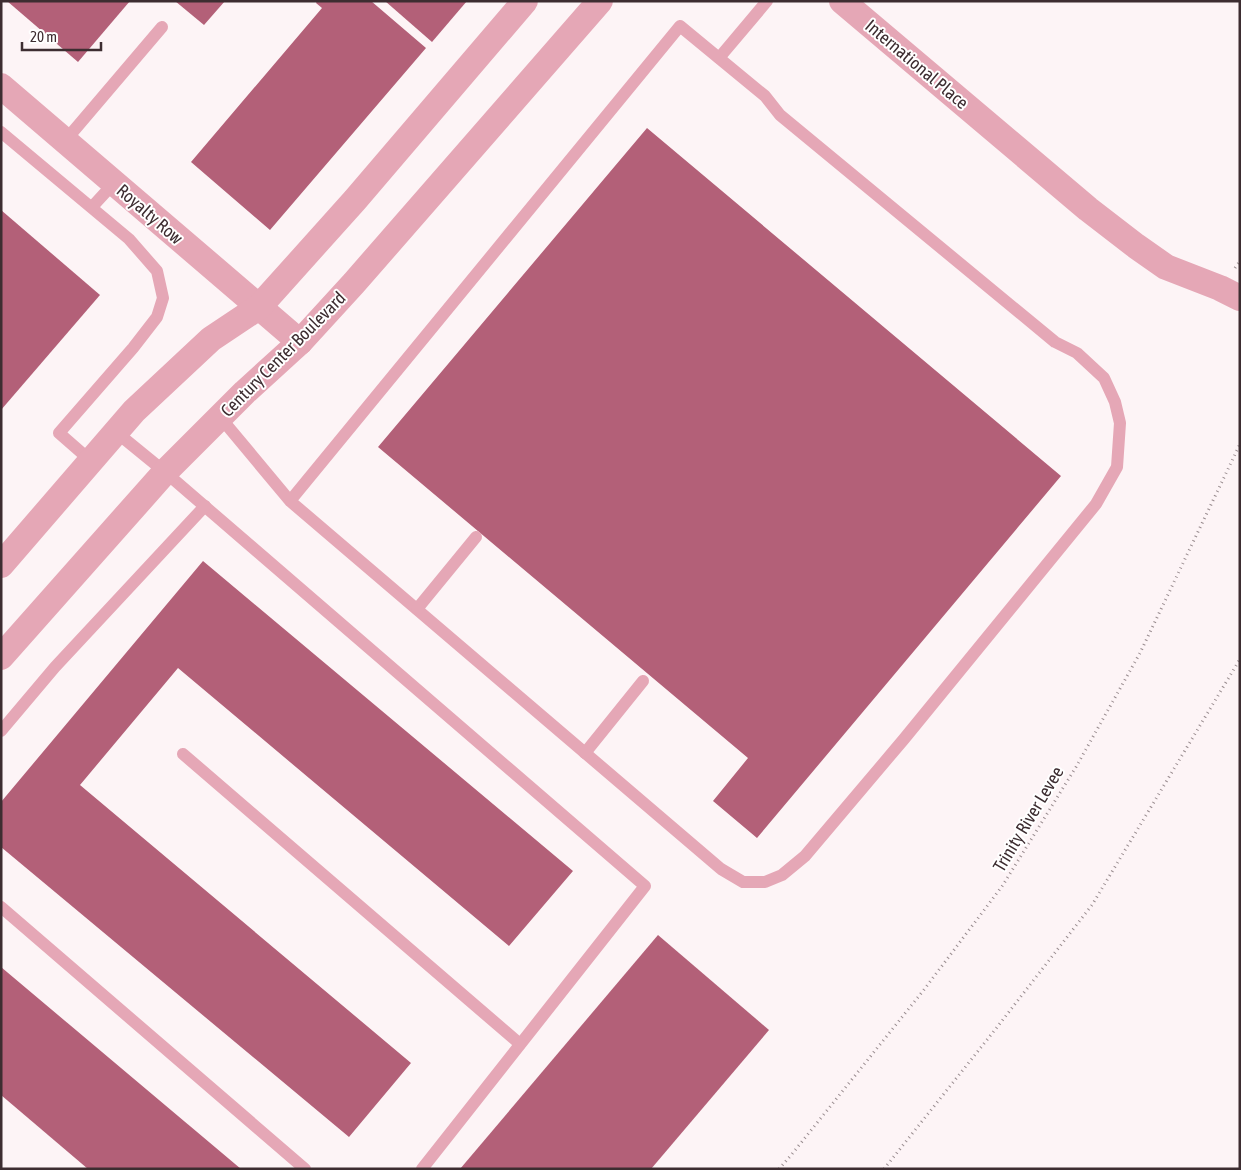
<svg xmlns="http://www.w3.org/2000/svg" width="1241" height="1170" font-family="'Asap Condensed',sans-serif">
  <rect width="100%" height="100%" fill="#fdf4f6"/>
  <!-- building -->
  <g fill="#b36078">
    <polygon points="7,1 130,1 78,62"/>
    <polygon points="175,1 225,1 204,25"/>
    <polygon points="317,1 371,1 426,48 270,230 191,162 322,8 316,3"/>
    <polygon points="385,1 467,1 432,42"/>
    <polygon points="647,128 1061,476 757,838 713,801 748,758 378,447"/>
    <polygon points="1,210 100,295 1,410"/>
    <polygon points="203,561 573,871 509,946 178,668 80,785 411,1063 349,1137 1,847 1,802"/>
    <polygon points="658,935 769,1030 651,1169 460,1169"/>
    <polygon points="1,967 241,1169 88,1169 1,1095"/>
  </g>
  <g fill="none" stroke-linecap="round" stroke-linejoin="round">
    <!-- path -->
    <g stroke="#9a8d90" stroke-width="3" stroke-dasharray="1 4" stroke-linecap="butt">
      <polyline points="1235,268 1240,261"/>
      <polyline points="779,1169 792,1154 923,991 1003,885 1076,767 1140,653 1240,444"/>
      <polyline points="884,1169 998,1026 1092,905 1240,659"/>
    </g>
    <!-- lane -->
    <g stroke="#e5a7b6" stroke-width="12">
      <polyline points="719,58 767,1"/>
      <polyline points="1,132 129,239 157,271 163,298 157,317 133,348 59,433 91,461"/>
      <polyline points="65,141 162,27"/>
      <polyline points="92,207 114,183"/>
      <polyline points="220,417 290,501 721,869 743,882 765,882 782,875 805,856 904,739 1096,504 1117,467 1120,423 1115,402 1104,378 1077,353 1055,342 780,115 765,96 680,26 290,501"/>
      <polyline points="116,432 165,472 645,886 422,1169"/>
      <polyline points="417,609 476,537"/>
      <polyline points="1,731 55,667 205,506"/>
      <polyline points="585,753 643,681"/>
      <polyline points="183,754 520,1044"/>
      <polyline points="1,907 305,1169"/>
    </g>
    <!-- street -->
    <g stroke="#e5a7b6" stroke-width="26">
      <polyline points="842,1 1088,209 1136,246 1166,267 1220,288 1240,298"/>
      <polyline points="1,86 300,342"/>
      <polyline points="1,565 134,411 211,339 259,307 355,200 525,1"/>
      <polyline points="1,657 165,472 245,392 300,342 354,283 600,1"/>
    </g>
  </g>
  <g text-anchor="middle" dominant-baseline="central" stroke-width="4" stroke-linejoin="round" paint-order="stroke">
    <!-- street labels -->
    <g font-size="18" fill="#3d2d31" stroke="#fff">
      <text transform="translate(917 64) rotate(40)">International Place</text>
      <text transform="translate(150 214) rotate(41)">Royalty Row</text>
      <text transform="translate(283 354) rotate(-45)">Century Center Boulevard</text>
      <text transform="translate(1028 819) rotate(-59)">Trinity River Levee</text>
    </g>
  </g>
  <!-- border -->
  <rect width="1241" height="1170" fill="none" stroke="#3d2d31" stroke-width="5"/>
  <!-- scale -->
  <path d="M22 42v8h79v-8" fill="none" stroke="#3d2d31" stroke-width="2.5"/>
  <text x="30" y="42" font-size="15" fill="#3d2d31" stroke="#ffffff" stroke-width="4" paint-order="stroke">20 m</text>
</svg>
